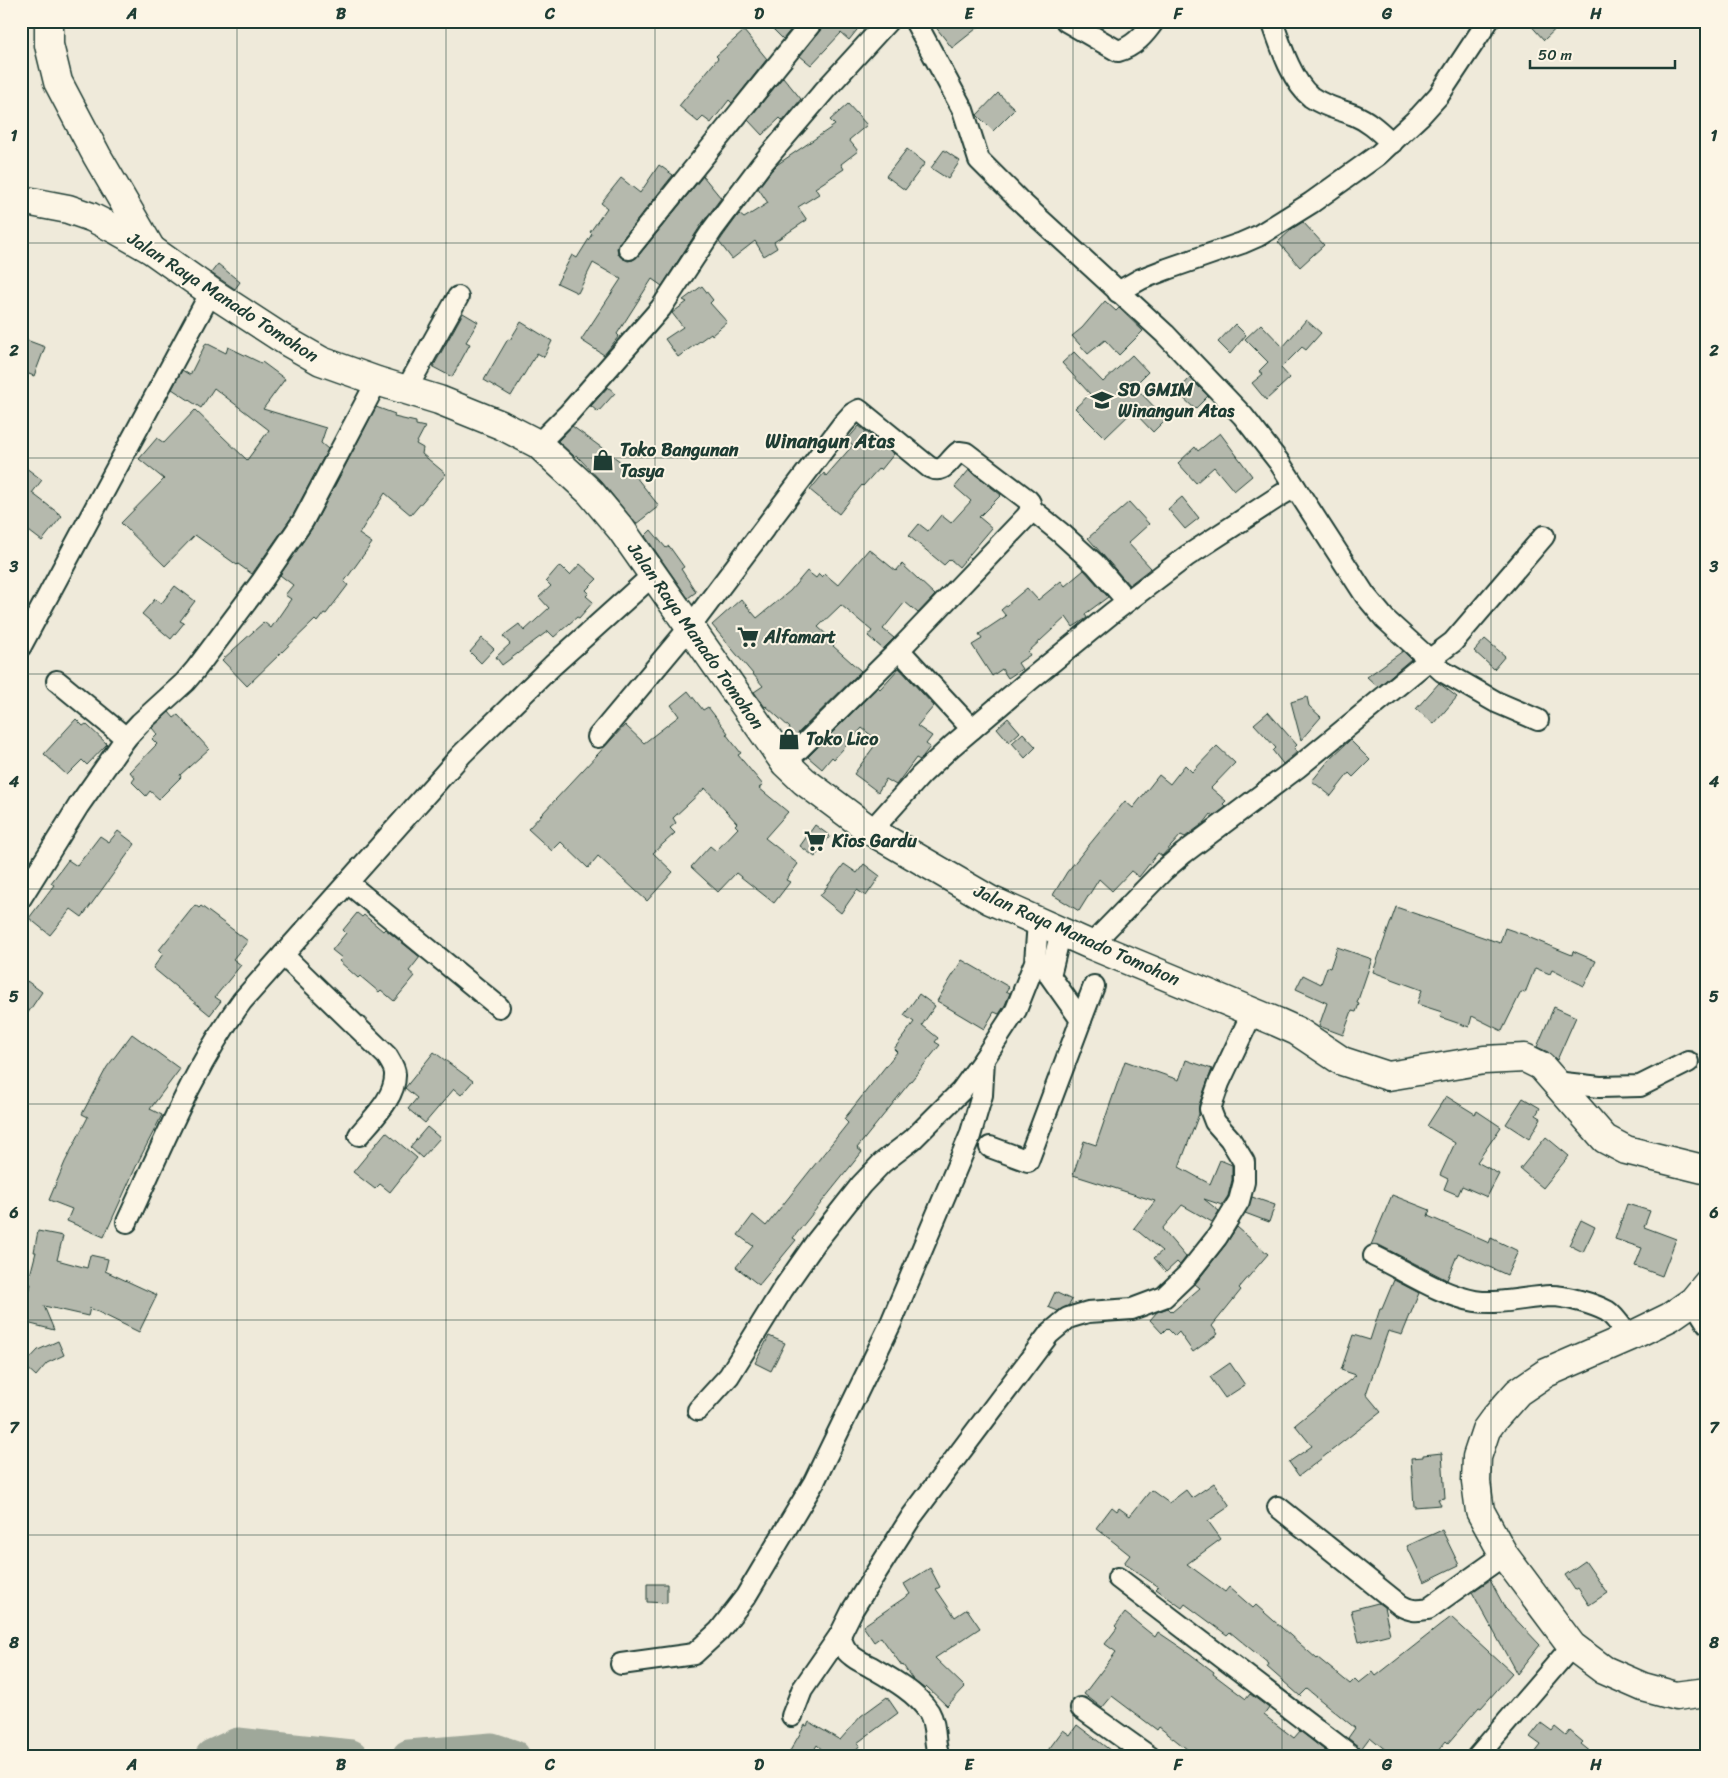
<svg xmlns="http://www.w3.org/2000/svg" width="1728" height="1778" font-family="Sriracha,sans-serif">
  <rect width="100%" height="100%" fill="#efeada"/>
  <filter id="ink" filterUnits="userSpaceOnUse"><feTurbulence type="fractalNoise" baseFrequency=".02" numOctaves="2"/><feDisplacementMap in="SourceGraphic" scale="10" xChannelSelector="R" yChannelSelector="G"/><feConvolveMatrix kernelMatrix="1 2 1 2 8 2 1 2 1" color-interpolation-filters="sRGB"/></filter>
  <g filter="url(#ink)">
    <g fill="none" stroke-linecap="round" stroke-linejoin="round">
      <!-- river -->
      <g stroke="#9fa89a" stroke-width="35">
        <polyline points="212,1757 238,1745 351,1757"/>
        <polyline points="409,1757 492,1750 513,1757"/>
      </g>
    </g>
    <!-- building -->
    <g fill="#b5b9ad" stroke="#1f3d34">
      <polygon points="765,21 798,21 783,39"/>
      <polygon points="825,21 864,21 849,40 841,33 811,65 800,56 822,28"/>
      <polygon points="931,21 986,21 952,48"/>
      <polygon points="1527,21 1564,21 1544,40"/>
      <polygon points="744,31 767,59 732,103 729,100 711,123 703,117 698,122 679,106 718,58 716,56"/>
      <polygon points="783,77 801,99 783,121 780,118 762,135 748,120"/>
      <polygon points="998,93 1015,109 993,131 977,115"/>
      <polygon points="848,104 867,125 849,140 858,151 841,164 844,169 815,188 819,194 798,207 807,220 774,242 777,248 764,256 755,241 732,259 719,242 723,236 739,214 744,218 768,203 758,188 770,172 778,164 835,125 830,120"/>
      <polygon points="907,149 925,163 905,190 886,176"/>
      <polygon points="944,150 960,161 948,179 931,168"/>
      <polygon points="659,165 673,175 620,242 617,248 618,253 622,258 628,261 633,260 638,256 703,176 721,198 703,222 662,286 652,279 617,334 619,336 604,355 581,340 621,279 593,263 578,293 557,283 572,255 577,258 592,234 590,232 607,208 601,203 621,178 640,193"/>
      <polygon points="1303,222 1324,245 1300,267 1278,242 1293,228"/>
      <polygon points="218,264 240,282 235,289 211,273"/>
      <polygon points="702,286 713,300 710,303 727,322 712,335 711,333 678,357 665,339 683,327 672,313 687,302 683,300"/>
      <polygon points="1105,301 1116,311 1119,308 1143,331 1119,355 1105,340 1088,354 1072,336 1082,328"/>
      <polygon points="463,313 478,322 466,342 470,344 452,377 433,367"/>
      <polygon points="1306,320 1321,333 1306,350 1302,347 1281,368 1290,378 1266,400 1252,383 1263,374 1259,371 1268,362 1245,339 1261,324 1283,347"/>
      <polygon points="521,322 552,341 544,357 537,353 511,396 484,380 508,339 510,340"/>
      <polygon points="1235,324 1246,335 1230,354 1218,342"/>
      <polygon points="21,338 45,347 34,376 21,371"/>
      <polygon points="206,343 226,353 228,347 261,363 262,362 285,379 263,409 326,428 321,443 328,449 293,515 252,574 238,564 237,565 195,535 165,566 121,523 164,479 139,459 157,438 164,443 195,410 247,460 269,430 214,388 201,408 172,389 182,370 190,375"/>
      <polygon points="1074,352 1103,382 1132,355 1148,372 1134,386 1166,419 1153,432 1133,411 1105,438 1075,408 1090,394 1062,363"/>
      <polygon points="1190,378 1208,396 1195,409 1177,392"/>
      <polygon points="608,387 615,393 598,412 591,406"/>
      <polygon points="376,407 395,414 394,417 416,422 416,425 425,427 416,444 423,448 422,454 446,474 411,515 385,493 359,534 372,543 344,582 348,585 326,614 324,613 317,622 315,620 247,686 222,660 264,622 271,628 291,599 285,595 293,585 280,575 313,527"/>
      <polygon points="572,426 628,467 659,506 636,524 602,482 576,455 575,457 558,441"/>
      <polygon points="859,426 894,454 881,470 879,468 863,486 862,485 839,514 810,490 824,473 826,476 853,445 847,440"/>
      <polygon points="1220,433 1252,476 1234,491 1214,467 1196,483 1178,463 1195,447 1198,451"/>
      <polygon points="21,464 42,480 32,493 62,516 42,541 21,525"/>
      <polygon points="969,470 1001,495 979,517 992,528 959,567 950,559 944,565 909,536 919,524 928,531 941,515 951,523 971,501 955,487"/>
      <polygon points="1182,497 1199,518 1185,529 1168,509"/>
      <polygon points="1129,502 1149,524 1128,543 1151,568 1129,585 1088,538"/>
      <polygon points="651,530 666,548 669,546 684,567 681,569 696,592 688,598 645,536"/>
      <polygon points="869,549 896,571 902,564 935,595 918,613 905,602 883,629 894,638 883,649 868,636 872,631 841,605 818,627 836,643 833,646 861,671 789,742 784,735 790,728 766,706 765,707 754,692 763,686 712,625 741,599 757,618 790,591 807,571 816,578 819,574 822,577 825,574 838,585"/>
      <polygon points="580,564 597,579 586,590 589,593 586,596 593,602 579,618 577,617 554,637 548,631 502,665 496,657 510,644 503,636 519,624 524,631 549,608 539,597 551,586 546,581 558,567 561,566 570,575"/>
      <polygon points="1084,570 1108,597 1085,614 1087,618 1073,627 1066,617 1028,652 1030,655 1018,663 1022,669 1008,678 1002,669 992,676 972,645 982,639 979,634 1006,616 1001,610 1027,588 1038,600 1061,581 1065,586"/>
      <polygon points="175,586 195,601 180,621 184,623 171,639 142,614 155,599 161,604"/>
      <polygon points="482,638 494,649 481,663 470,652"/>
      <polygon points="1485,639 1505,656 1494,669 1474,651"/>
      <polygon points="1403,651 1411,659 1378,687 1367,677"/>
      <polygon points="899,668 934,706 917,726 932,736 926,744 930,747 920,760 916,758 896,785 886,779 878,792 854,774 878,741 862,728 834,759 832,757 822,769 808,757 878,687 880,689"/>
      <polygon points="1439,683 1457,697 1434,724 1416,709"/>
      <polygon points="688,691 703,710 708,707 728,733 726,734 741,753 738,755 763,785 759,788 788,812 765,838 798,864 786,880 790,882 774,903 736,873 718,892 691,867 710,846 716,851 738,828 735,825 737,823 705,788 673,818 676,823 670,828 675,833 653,853 673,872 647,901 598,856 588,868 561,842 552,851 528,829 625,725 644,743 679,716 671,705"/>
      <polygon points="1307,697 1309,706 1321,717 1301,740 1291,702"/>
      <polygon points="169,712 174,718 178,715 209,749 180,775 181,777 159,799 150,791 146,796 132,782 135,778 130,772 157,744 152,739 157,734 152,728"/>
      <polygon points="1268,712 1297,745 1294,748 1297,752 1283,764 1273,751 1276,748 1254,724"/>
      <polygon points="1008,718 1020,732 1009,742 997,728"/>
      <polygon points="76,719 83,726 86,724 107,744 87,765 82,760 67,775 44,754"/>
      <polygon points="1023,733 1036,747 1025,758 1012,743"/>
      <polygon points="1350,740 1370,760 1353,777 1349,773 1331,796 1312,781 1330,759"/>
      <polygon points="1217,746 1235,763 1211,788 1226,801 1223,804 1226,807 1214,816 1211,814 1204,823 1185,837 1181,835 1162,856 1158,853 1139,877 1131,871 1112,891 1099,879 1079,911 1053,895 1067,872 1125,801 1133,808 1159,775 1170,784 1185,765 1192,772"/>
      <polygon points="815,825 830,836 815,857 800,846"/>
      <polygon points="118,831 135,844 82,917 71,909 50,935 29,918 54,885 51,883 68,860 77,866 100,836 109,842"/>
      <polygon points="844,864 857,873 864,864 880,876 866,896 857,890 841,913 820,896"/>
      <polygon points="195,905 199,908 201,906 248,941 233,959 241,965 215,997 221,1001 210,1015 153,968 163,954 159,950"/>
      <polygon points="1396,907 1500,943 1505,928 1528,936 1528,937 1572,955 1573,951 1596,961 1584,986 1552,970 1550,974 1535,968 1525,993 1521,992 1502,1031 1472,1016 1469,1027 1440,1017 1442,1012 1417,1004 1422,990 1373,972"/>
      <polygon points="357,913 362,917 364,915 383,931 385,929 420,957 409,971 415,976 394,1001 381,990 379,992 360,976 358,978 339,961 342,958 332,950 346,933 343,930"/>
      <polygon points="1337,947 1372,959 1357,1003 1359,1004 1356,1012 1352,1011 1343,1035 1319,1026 1327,1003 1296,989 1303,975 1321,984 1327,967 1330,968"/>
      <polygon points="962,960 1009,987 1006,991 1010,993 1005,1005 999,1014 994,1012 984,1029 937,1001"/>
      <polygon points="27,981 42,992 21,1023 21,990"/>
      <polygon points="919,994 935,1006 922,1025 938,1038 935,1042 940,1045 857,1148 862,1152 793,1238 796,1240 759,1285 736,1267 753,1246 738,1235 753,1215 766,1226 848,1123 844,1119 897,1052 894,1049 914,1022 904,1015"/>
      <polygon points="1554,1007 1576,1017 1557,1060 1548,1052 1537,1047"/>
      <polygon points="132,1034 180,1069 150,1109 162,1115 139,1160 104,1237 67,1221 72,1209 49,1200 65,1162 88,1117 82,1114 107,1067"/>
      <polygon points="434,1052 473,1081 461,1095 454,1089 425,1123 408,1109 417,1098 405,1088"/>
      <polygon points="1186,1060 1212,1069 1199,1105 1199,1114 1179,1167 1210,1184 1220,1160 1232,1165 1232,1180 1228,1196 1222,1205 1204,1199 1219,1211 1212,1222 1182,1205 1162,1229 1186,1257 1180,1265 1177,1262 1166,1272 1154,1258 1162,1251 1134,1228 1155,1201 1073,1175 1084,1141 1096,1145 1125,1061 1179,1080"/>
      <polygon points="1446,1096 1475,1114 1477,1111 1501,1127 1477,1162 1499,1174 1487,1197 1462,1186 1458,1195 1444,1189 1448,1179 1440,1175 1455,1143 1427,1126"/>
      <polygon points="1523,1098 1540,1108 1536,1115 1541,1118 1529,1139 1506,1124"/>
      <polygon points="427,1127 440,1138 422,1158 410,1147"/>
      <polygon points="386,1132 417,1158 390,1192 380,1184 375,1189 353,1172"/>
      <polygon points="1546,1137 1569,1156 1543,1188 1520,1169"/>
      <polygon points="1392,1195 1430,1210 1428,1216 1489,1243 1491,1238 1518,1251 1507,1275 1458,1253 1447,1280 1379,1245 1371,1245"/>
      <polygon points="1252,1197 1275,1205 1269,1222 1245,1213"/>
      <polygon points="1627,1204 1650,1211 1644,1227 1676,1239 1662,1276 1635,1266 1642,1248 1615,1239"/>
      <polygon points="1581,1220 1595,1227 1583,1252 1569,1245"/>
      <polygon points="1237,1227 1268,1254 1239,1288 1241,1290 1212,1326 1218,1334 1193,1352 1179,1332 1175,1336 1167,1328 1162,1333 1150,1320 1157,1312 1168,1308 1172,1312 1200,1288 1195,1284 1226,1244"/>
      <polygon points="38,1231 63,1236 57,1260 87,1268 90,1255 108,1259 105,1271 157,1295 139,1332 90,1308 88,1316 44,1306 54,1330 23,1322 31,1284 28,1283 36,1252 34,1252"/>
      <polygon points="1394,1280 1419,1293 1402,1335 1388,1331 1366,1394 1381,1412 1299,1476 1289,1462 1312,1446 1295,1425 1356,1375 1341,1370 1353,1335 1370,1340 1380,1309 1382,1309"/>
      <polygon points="1055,1292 1072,1300 1069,1305 1058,1311 1048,1307"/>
      <polygon points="769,1336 785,1343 771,1371 755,1363"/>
      <polygon points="58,1341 64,1355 47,1363 36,1376 24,1365 38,1350"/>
      <polygon points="1230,1363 1245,1385 1225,1398 1210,1377"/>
      <polygon points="1442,1453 1445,1498 1438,1499 1441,1505 1414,1507 1411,1458 1423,1457 1423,1455"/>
      <polygon points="1214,1483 1230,1506 1208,1521 1221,1539 1187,1564 1225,1592 1229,1587 1253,1608 1256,1605 1317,1659 1318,1658 1350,1684 1355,1679 1359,1683 1373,1672 1376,1676 1451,1617 1512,1673 1481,1708 1479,1707 1448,1743 1446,1741 1433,1757 1394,1757 1370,1737 1361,1749 1348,1738 1355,1728 1307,1689 1300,1696 1267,1667 1269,1664 1230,1632 1227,1635 1185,1604 1182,1608 1156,1589 1158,1587 1124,1563 1130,1555 1096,1528 1112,1507 1117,1511 1119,1508 1130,1516 1151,1490 1169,1503 1186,1490 1192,1498"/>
      <polygon points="1442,1530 1459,1565 1424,1582 1407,1546"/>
      <polygon points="1585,1561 1607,1593 1589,1605 1578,1588 1575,1590 1565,1575"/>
      <polygon points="930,1568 940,1587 936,1589 955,1617 967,1609 980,1628 935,1658 965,1687 947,1706 927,1687 925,1689 913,1680 903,1665 902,1666 881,1637 874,1642 863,1626 910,1594 904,1584"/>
      <polygon points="1490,1580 1505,1608 1540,1645 1517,1674 1472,1592"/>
      <polygon points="647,1584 667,1584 667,1603 647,1602"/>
      <polygon points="1378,1603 1384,1607 1390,1634 1359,1642 1351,1610"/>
      <polygon points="1125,1613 1155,1637 1158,1632 1189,1653 1214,1672 1213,1674 1246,1699 1250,1694 1269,1708 1264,1715 1294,1738 1300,1731 1333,1757 1197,1757 1159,1727 1157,1730 1112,1696 1102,1708 1084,1694 1116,1652 1105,1644 1117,1628 1115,1626"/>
      <polygon points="887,1697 898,1713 857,1743 860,1745 850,1757 825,1757 827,1754 817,1745 810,1757 799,1757 790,1751 805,1725 807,1726 809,1722 840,1740 861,1716"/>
      <polygon points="1541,1723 1552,1731 1555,1727 1566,1736 1570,1731 1583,1742 1581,1744 1597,1757 1532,1757 1541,1745 1530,1737"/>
      <polygon points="1077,1725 1119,1757 1043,1757 1063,1730 1070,1735"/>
    </g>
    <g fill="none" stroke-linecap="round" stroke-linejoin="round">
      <!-- minor casing -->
      <g stroke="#1f3d34" stroke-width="24">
        <g id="minor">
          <polyline points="915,21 963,110 979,160 1018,199 1165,334 1243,416 1279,462 1365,595 1385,619 1442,671 1496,702 1538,720"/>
          <path d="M1066,21l52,30c16,-4 27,-17 36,-30"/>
          <path d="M1272,21c8,23 20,61 39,76 14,10 28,12 43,18 15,6 26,17 38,28"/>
          <polyline points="629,249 813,21"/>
          <polyline points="1118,292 1141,279 1167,269 1242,243 1258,236 1311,203 1378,155 1420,116 1439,95 1488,21"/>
          <polyline points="406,390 458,297"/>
          <polyline points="538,444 569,413 661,308 713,229 761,165 825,90 888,21"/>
          <polyline points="1030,508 1062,534 1095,564 1127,601"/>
          <polyline points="21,646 211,292"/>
          <polyline points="899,650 972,729"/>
          <polyline points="57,681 126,738"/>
          <path d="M598,737l92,-110 153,-203 9,-10 7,-4 70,57c16,8 19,-7 30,-15l7,1 62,47c5,5 2,12 -2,17l-127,133 -114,113"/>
          <polyline points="871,831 921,775 952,746 1031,679 1112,613 1187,556 1281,495 1295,487"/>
          <polyline points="348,883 499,1007"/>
          <polyline points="21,898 79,805 126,738 140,723 185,682 196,669 262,581 303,521 377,381"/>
          <polyline points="1091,945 1164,870 1184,853 1297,768 1429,660 1453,642 1544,536"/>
          <path d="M283,955l104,101c3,5 8,12 8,18 1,23 -22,44 -36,61"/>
          <polyline points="1081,1020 1094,986"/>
          <polyline points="1555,1082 1600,1087 1640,1086 1688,1062"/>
          <polyline points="990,1147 1028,1161 1081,1020 1050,976 1061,931"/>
          <path d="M127,1222c35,-75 66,-154 115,-221l220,-247 91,-89 100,-90"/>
          <path d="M1374,1256c32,15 66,39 101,45 25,4 51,-4 76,-5 15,0 43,8 56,15 8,5 16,18 22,26"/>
          <polyline points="1693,1301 1707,1323"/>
          <polyline points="698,1410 729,1376 783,1289 816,1242 861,1185 882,1163 912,1140 961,1091 984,1059"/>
          <path d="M1278,1507l122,98c10,6 16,6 28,4l76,-54"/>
          <polyline points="1118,1578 1353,1757"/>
          <polyline points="621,1664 694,1654 719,1631 746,1596 814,1482 891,1323 970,1136 982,1095 984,1059 1016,1010 1035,962 1038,922"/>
          <polyline points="1081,1708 1150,1757"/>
          <polyline points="792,1716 802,1690 840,1635"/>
          <path d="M939,1757c-6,-15 -2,-31 -10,-45 -13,-20 -39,-34 -58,-45 -7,-4 -15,-7 -20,-12 -7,-5 -9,-12 -11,-20l13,-26 59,-93 137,-182 19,-16 20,-6 44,-3 32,-12 23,-22 30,-38 22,-36 5,-19v-20l-14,-23 -15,-17 -5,-13 9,-26 34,-72"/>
          <polyline points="1477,1757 1572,1646"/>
        </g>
      </g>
      <!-- highway casing -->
      <g stroke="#1f3d34" stroke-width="31">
        <g id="highway">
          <polyline points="49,21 49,45 58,82 97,156 151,249"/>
          <polyline points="21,200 68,209 91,217 117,230 152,250 211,292 286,341 321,361 377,381 439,400 501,425 538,444 590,492 621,529 785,763 804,781 871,831 990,900 1091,945 1277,1022 1297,1031 1342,1061 1388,1076 1484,1060 1525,1058 1541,1066 1605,1139 1626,1150 1707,1170"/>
          <polyline points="1707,1284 1693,1301 1670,1317 1629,1337 1546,1373 1518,1392 1494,1419 1486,1430 1477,1457 1476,1482 1480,1511 1504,1555 1572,1646 1604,1670 1643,1687 1676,1696 1707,1692"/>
        </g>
      </g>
      <!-- minor -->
      <use href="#minor" stroke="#fcf5e5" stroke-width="20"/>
      <!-- highway -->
      <use href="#highway" stroke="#fcf5e5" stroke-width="28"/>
    </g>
  </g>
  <!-- grid -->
  <path fill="none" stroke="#1f3d34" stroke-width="1" stroke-opacity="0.55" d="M237,21v1736M446,21v1736M655,21v1736M864,21v1736M1073,21v1736M1282,21v1736M1491,21v1736M21,243h1686M21,458h1686M21,674h1686M21,889h1686M21,1104h1686M21,1320h1686M21,1535h1686"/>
  <!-- icons -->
  <defs>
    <g id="school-bare" transform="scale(1.725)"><path d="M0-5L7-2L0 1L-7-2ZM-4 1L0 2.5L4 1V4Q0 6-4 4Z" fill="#1f3d34" stroke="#fcf5e5" stroke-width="2.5" paint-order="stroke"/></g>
    <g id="shop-bare" transform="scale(1.725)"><path d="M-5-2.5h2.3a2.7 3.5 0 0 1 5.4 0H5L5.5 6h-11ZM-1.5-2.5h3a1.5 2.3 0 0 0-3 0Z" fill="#1f3d34" stroke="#fcf5e5" stroke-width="2.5" paint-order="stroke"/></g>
    <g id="supermarket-bare" transform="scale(1.725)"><path d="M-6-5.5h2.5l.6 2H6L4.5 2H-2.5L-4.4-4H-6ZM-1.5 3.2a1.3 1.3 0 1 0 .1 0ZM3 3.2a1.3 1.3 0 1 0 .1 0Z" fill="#1f3d34" stroke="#fcf5e5" stroke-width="2.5" paint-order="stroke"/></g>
  </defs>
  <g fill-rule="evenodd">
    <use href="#school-bare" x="1102" y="400"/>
    <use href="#shop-bare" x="603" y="460"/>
    <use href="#supermarket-bare" x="748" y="637"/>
    <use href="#shop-bare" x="789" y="739"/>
    <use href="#supermarket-bare" x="815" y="841"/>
  </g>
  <g text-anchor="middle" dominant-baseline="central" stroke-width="4" stroke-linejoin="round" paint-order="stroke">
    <!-- street labels -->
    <g font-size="18" fill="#1f3d34" stroke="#fcf5e5">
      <text transform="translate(223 297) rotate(33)">Jalan Raya Manado Tomohon</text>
      <text transform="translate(696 636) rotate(55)">Jalan Raya Manado Tomohon</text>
      <text transform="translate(1077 935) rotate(24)">Jalan Raya Manado Tomohon</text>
    </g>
    <!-- poi labels -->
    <g font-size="18" font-weight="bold" fill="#1f3d34" stroke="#fcf5e5" text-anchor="start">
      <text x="1118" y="390">SD GMIM<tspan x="1118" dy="21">Winangun Atas</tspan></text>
      <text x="620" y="450">Toko Bangunan<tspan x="620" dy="21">Tasya</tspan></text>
      <text x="764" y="637">Alfamart</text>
      <text x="806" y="739">Toko Lico</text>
      <text x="832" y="841">Kios Gardu</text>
    </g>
    <!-- quarter labels -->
    <g font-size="20" font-weight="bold" fill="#1f3d34" stroke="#fcf5e5">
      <text x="830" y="441">Winangun Atas</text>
    </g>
  </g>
  <!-- margin -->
  <rect width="1728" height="1778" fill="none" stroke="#fcf5e5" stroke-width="55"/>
  <!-- scale -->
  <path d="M1530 60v8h145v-8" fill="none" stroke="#1f3d34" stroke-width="2.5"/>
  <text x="1538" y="60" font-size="15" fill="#1f3d34" stroke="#fcf5e5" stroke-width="4" paint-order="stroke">50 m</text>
  <rect x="28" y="28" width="1672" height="1722" fill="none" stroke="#1f3d34" stroke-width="2"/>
  <g font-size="16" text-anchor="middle" font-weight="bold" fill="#1f3d34">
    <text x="132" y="19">A</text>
    <text x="341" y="19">B</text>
    <text x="550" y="19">C</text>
    <text x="759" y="19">D</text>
    <text x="969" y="19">E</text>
    <text x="1178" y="19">F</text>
    <text x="1387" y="19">G</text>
    <text x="1596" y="19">H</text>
    <text x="14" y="141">1</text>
    <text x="1714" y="141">1</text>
    <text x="14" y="356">2</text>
    <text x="1714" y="356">2</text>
    <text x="14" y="572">3</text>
    <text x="1714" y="572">3</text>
    <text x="14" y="787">4</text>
    <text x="1714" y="787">4</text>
    <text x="14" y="1002">5</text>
    <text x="1714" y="1002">5</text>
    <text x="14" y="1218">6</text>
    <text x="1714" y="1218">6</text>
    <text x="14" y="1433">7</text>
    <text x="1714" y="1433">7</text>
    <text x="14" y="1648">8</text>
    <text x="1714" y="1648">8</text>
    <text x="132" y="1770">A</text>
    <text x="341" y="1770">B</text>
    <text x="550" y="1770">C</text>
    <text x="759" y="1770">D</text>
    <text x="969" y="1770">E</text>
    <text x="1178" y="1770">F</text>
    <text x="1387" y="1770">G</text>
    <text x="1596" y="1770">H</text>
  </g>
</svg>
